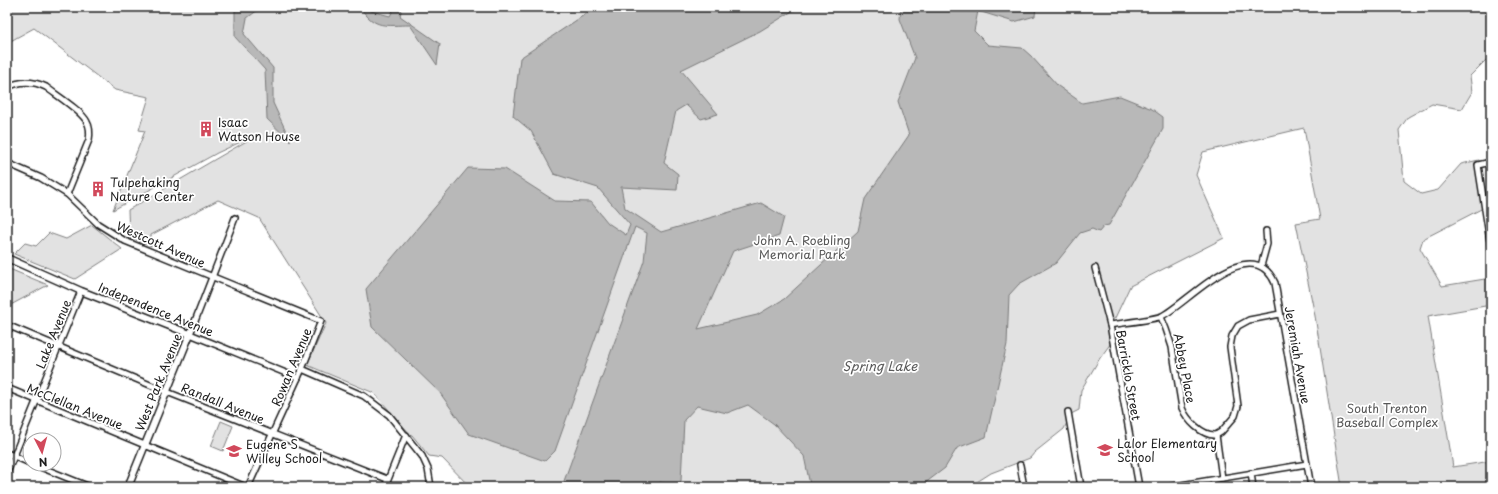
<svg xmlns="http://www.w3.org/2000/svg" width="1498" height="494" font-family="'Playpen Sans',sans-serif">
  <rect width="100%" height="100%" fill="#fff"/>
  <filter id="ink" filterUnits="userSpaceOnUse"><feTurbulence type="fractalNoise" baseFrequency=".025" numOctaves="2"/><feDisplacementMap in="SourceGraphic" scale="8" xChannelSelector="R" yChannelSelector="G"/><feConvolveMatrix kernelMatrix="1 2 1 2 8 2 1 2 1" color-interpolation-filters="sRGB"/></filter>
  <g filter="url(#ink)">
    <!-- green -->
    <g fill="#e2e2e2" stroke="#7f7f7f">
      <polygon points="7,7 596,7 547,41 610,7 1491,7 1491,55 1470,76 1472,92 1462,109 1432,104 1408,117 1399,130 1404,181 1421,194 1438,190 1461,164 1479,160 1487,206 1423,239 1420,248 1442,286 1491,278 1491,305 1428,316 1453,467 1491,461 1491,487 1342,487 1315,316 1296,223 1320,219 1304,128 1203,152 1196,175 1224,238 1130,286 1115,318 1111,321 1111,343 1100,358 1081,390 1079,410 1071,414 1064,429 1035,452 1030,458 991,473 969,487 470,487 442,458 429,456 412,435 411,435 374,393 307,365 326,323 259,218 218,200 151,235 151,246 129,237 128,210 250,139 249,138 217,153 113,210 145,131 139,130 149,97 115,90 34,28 7,43"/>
      <polygon points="92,225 122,249 75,279 14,254 25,243 36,246 49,233 66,239"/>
      <polygon points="7,268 48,285 7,307"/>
      <polygon points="221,421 233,426 223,451 211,446"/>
    </g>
    <!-- water -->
    <g fill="#b8b8b8" stroke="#7a7a7a">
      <polygon points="238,7 262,7 247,18 244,34 273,68 273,103 291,142 267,119 265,70 235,37 235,11"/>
      <path d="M360,7h8l3,4 19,5 5,-9h7l-2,9 40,28 -3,21 -27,-40c-24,0 -35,5 -50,-18z"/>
      <polygon points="596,7 799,7 760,31 681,70 718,114 701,119 686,105 676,111 664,163 678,174 677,190 621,187 625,208 661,232 761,203 784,217 779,236 733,251 698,329 757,315 784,299 858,231 865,199 909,135 898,102 915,58 900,19 901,7 1036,7 1035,16 1014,22 978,11 974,31 988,45 1022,48 1031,56 1058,86 1082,103 1120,96 1152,109 1163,117 1163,129 1109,225 1104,226 1099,232 1092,229 1080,233 1056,263 1019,284 1009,295 1007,344 986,437 957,448 945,468 920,487 813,487 810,485 804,456 774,424 748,405 727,413 697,406 684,420 681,481 674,487 660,482 659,487 567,487 564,481 644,261 647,233 635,227 555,451 545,461 469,434 440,393 372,327 366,289 468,168 505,169 555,201 591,202 608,223 626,235 630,225 598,188 554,174 531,131 513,116 520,58"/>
    </g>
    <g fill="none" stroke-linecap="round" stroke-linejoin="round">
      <!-- minor casing -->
      <g stroke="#1c1c1c" stroke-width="8">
        <g id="minor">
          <path d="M7,88c13,-8 26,-7 39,-1 10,8 36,24 41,35 3,5 3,12 2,18l-22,54"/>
          <polyline points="1491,162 1478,165 1491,248"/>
          <polyline points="7,163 41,178 67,194 98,224 125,241 321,321 302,369 248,487"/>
          <polyline points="235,218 190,334 298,378"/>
          <polyline points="1261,266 1267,244 1266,231"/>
          <polyline points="1095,268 1110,325 1139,487"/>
          <path d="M1161,317l5,12 6,18 10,61c5,12 20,28 34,27"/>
          <polyline points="7,325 167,392 387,479"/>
          <path d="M1110,325c11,-2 43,-5 52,-9 26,-13 89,-86 113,-33l36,204"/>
          <polyline points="302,369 364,396 389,415 422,456 428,469 431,487"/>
          <polyline points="7,388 246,487"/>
          <polyline points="1068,412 1081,487"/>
          <polyline points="1216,435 1221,432 1235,416 1238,406 1230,347 1232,336 1238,326 1249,320 1280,314"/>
          <polyline points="1216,435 1222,478"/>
          <polyline points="7,453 30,463"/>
          <polyline points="33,464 90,487"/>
          <polyline points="1020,465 1024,487"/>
          <polyline points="7,473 81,291"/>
          <polyline points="1251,473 1253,487"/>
          <polyline points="385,487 406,435"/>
          <polyline points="1169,487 1307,464"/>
        </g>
      </g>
      <!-- tertiary casing -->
      <g stroke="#1c1c1c" stroke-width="9">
        <polyline id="tertiary" points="7,258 81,291 190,334 128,487"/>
      </g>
      <!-- minor -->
      <use href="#minor" stroke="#fff" stroke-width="5"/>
      <!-- tertiary -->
      <use href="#tertiary" stroke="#fff" stroke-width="6"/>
    </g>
  </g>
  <!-- icons -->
  <defs>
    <g id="building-bare" transform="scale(1.2)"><path d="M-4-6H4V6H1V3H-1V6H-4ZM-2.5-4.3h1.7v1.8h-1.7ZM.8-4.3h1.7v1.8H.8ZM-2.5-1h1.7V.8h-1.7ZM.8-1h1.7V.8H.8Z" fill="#d1495b" stroke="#fff" stroke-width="2.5" paint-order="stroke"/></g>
    <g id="school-bare" transform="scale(1.2)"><path d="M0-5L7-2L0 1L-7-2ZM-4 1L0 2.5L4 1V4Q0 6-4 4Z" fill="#d1495b" stroke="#fff" stroke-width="2.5" paint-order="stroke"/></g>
  </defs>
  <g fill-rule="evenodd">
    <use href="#building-bare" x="206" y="129"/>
    <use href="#building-bare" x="98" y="189"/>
    <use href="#school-bare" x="1105" y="450"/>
    <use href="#school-bare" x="234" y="451"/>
  </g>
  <g text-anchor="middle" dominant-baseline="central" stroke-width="3.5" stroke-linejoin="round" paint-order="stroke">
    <!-- poi labels -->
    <g font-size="12" fill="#1c1c1c" stroke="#fff" text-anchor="start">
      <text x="218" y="122">Isaac<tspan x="218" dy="14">Watson House</tspan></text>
      <text x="110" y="182">Tulpehaking<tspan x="110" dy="14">Nature Center</tspan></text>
      <text x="1117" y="443">Lalor Elementary<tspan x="1117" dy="14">School</tspan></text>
      <text x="246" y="444">Eugene S<tspan x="246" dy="14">Willey School</tspan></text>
    </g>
    <!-- park labels -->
    <g font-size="12" fill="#575757" stroke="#fff">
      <text x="802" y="240">John A. Roebling<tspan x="802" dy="14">Memorial Park</tspan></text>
      <text x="1387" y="408">South Trenton<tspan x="1387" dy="14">Baseball Complex</tspan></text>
    </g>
    <!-- street labels -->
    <g font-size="12" fill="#1c1c1c" stroke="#fff">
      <text transform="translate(161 244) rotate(24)">Westcott Avenue</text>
      <text transform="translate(156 309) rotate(22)">Independence Avenue</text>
      <text transform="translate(53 334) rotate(-68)">Lake Avenue</text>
      <text transform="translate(1298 355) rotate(80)">Jeremiah Avenue</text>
      <text transform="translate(291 367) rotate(-67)">Rowan Avenue</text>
      <text transform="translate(1185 368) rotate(79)">Abbey Place</text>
      <text transform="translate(1129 375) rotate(80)">Barricklo Street</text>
      <text transform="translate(158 382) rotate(-68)">West Park Avenue</text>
      <text transform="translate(223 403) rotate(22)">Randall Avenue</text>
      <text transform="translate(75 406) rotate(22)">McClellan Avenue</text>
    </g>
    <!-- water labels -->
    <g font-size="13" font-style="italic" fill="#5a5a5a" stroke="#fff">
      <text x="880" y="365">Spring Lake</text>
    </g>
  </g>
  <!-- margin -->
  <rect width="1498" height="494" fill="none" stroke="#fff" stroke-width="24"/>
  <rect x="12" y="12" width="1474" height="470" fill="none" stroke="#1c1c1c" stroke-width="1.5" filter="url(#ink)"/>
  <!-- north arrow -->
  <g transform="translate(42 452) rotate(174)"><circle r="19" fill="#ffffff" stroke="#a4a4a4"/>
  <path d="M0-3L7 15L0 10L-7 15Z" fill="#d1495b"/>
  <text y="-6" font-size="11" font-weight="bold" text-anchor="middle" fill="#1c1c1c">N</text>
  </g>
</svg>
